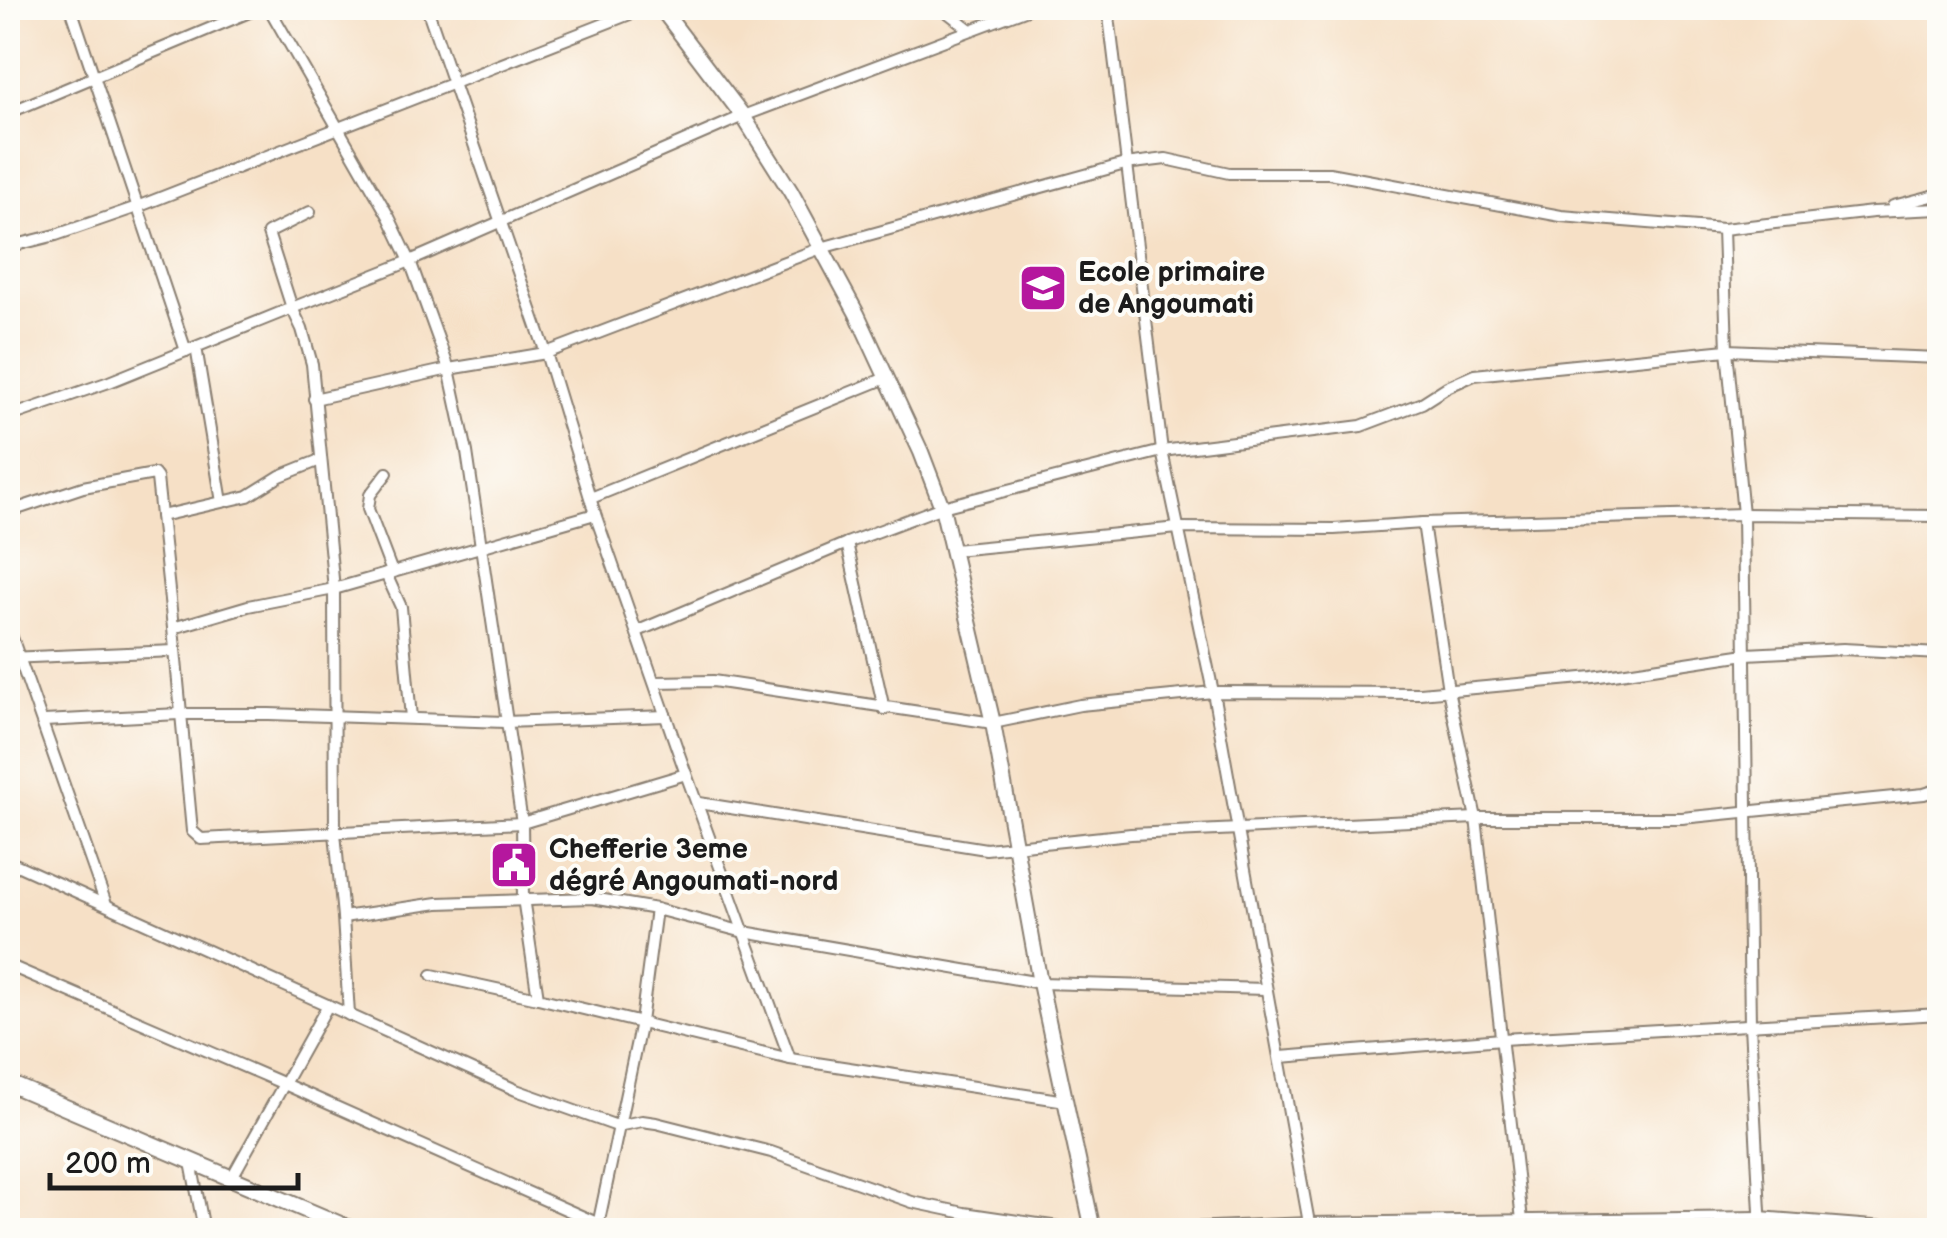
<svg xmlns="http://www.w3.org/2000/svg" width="1947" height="1238" font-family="'Balsamiq Sans',sans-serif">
  <rect width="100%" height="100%" fill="#fdfcf7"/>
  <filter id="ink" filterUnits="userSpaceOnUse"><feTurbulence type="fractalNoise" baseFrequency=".01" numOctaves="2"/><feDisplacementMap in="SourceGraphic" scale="20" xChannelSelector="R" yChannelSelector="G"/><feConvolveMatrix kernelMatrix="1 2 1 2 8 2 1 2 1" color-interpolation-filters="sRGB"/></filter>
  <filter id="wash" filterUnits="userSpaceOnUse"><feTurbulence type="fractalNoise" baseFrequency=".0048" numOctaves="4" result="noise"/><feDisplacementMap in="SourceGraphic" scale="40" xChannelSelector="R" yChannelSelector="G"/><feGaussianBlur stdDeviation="2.25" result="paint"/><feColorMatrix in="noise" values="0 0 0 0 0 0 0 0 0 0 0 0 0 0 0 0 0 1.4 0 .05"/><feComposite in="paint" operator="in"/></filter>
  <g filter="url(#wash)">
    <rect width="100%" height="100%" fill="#f6e0c6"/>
  </g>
  <g filter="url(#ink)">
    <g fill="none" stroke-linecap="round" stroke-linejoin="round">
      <!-- minor casing -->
      <g stroke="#897e71" stroke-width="14">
        <g id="minor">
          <polyline points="71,8 186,351"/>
          <polyline points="269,8 389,217 410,261 449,369 467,452 522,823 523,898 538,998 790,1059 1066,1101"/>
          <polyline points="427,8 546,353 595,514 686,774 790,1059"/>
          <polyline points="942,8 969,29"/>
          <polyline points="1030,8 743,116 410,261 292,308 302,329 312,364 334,589 335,833 343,917 438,903 592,898 656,909 744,932 1040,983 1266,989"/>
          <polyline points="1108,8 1162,451 1213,692 1309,1223"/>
          <polyline points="8,113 259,8"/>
          <polyline points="1893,206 1940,194"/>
          <polyline points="1723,229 1727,350 1743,514 1750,1025 1761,1230"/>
          <polyline points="8,247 56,235 137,207 645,8"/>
          <polyline points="196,347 222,502 248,496 280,476 320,460"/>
          <polyline points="314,399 449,369 546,353 821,248 1125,164 1166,159 1229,173 1329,173 1561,216 1723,229 1873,212 1940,209"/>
          <polyline points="8,417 109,382 292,308 268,233 310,212"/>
          <polyline points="387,473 370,495 368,509 392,572"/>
          <polyline points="591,498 886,378"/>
          <polyline points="8,512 83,487 154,474 157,478 173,628"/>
          <polyline points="595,514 334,589 248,606 173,628 192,831 201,839 522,823 686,774"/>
          <polyline points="161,516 222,502"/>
          <polyline points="1423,523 1448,690 1476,818 1522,1220"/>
          <polyline points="847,543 884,709"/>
          <polyline points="954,550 1178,528 1334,529 1423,523 1743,514 1940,516"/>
          <polyline points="386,574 401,607 411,718"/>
          <polyline points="8,626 106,904"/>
          <polyline points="638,631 847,543 942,507 1162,451 1361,426 1422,403 1447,387 1474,375 1727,350 1940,358"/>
          <polyline points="8,658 175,651"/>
          <polyline points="655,682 713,681 993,723 1080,705 1213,692 1420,693 1593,677 1746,654 1843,649 1940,654"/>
          <polyline points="44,721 179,714 269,714 505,722 666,716"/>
          <polyline points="699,803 986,849 1131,834 1476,818 1682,818 1924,794 1940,789"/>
          <polyline points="8,861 516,1090 617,1126 642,1121 656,1123 771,1152 912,1202 964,1213 1079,1230"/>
          <polyline points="343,917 349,1015"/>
          <polyline points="8,965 282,1083 599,1224"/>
          <polyline points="432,975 538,998"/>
          <polyline points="1281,1057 1502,1039 1940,1014"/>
          <polyline points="191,1162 204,1230"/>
          <polyline points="231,1179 328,1005"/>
          <polyline points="597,1230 641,1022 656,909"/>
          <polyline points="1142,1230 1309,1223 1760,1217 1898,1228 1940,1225"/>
        </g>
      </g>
      <!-- major casing -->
      <g stroke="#897e71" stroke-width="18">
        <polyline id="major" points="661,8 743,116 791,192 857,314 921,452 942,507 993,723 1040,983 1093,1230"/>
      </g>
      <!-- highway casing -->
      <g stroke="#897e71" stroke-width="19">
        <polyline id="highway" points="8,1083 353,1230"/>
      </g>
      <!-- minor -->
      <use href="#minor" stroke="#fff" stroke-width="10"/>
      <!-- major -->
      <use href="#major" stroke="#fff" stroke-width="14"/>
      <!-- highway -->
      <use href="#highway" stroke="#fff" stroke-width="15"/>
    </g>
  </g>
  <!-- icons -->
  <defs>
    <g id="school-square" transform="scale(2.5)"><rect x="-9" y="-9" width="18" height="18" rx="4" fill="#b5179e" stroke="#fdfcf7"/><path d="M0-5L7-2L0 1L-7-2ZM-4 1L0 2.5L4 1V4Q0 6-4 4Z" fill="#fff"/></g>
    <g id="civic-square" transform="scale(2.5)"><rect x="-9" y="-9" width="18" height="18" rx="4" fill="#b5179e" stroke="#fdfcf7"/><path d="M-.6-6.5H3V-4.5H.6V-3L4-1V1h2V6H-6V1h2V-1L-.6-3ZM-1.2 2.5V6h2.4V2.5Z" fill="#fff"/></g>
  </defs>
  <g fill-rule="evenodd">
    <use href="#school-square" x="1043" y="288"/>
    <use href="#civic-square" x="514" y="865"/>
  </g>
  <g text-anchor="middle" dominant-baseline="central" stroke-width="8" stroke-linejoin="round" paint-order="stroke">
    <!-- poi labels -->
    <g font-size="28" font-weight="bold" fill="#1c1c1c" stroke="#fdfcf7" text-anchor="start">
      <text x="1078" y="272">Ecole primaire<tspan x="1078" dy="32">de Angoumati</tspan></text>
      <text x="549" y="849">Chefferie 3eme<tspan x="549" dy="32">dégré Angoumati-nord</tspan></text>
    </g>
  </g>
  <!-- margin -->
  <rect width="1947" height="1238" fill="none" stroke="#fdfcf7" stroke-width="40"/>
  <!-- scale -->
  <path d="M50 1173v15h248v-15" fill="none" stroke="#1c1c1c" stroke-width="5"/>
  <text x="65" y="1173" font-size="30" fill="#1c1c1c" stroke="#fdfcf7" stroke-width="8" paint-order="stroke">200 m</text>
</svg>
